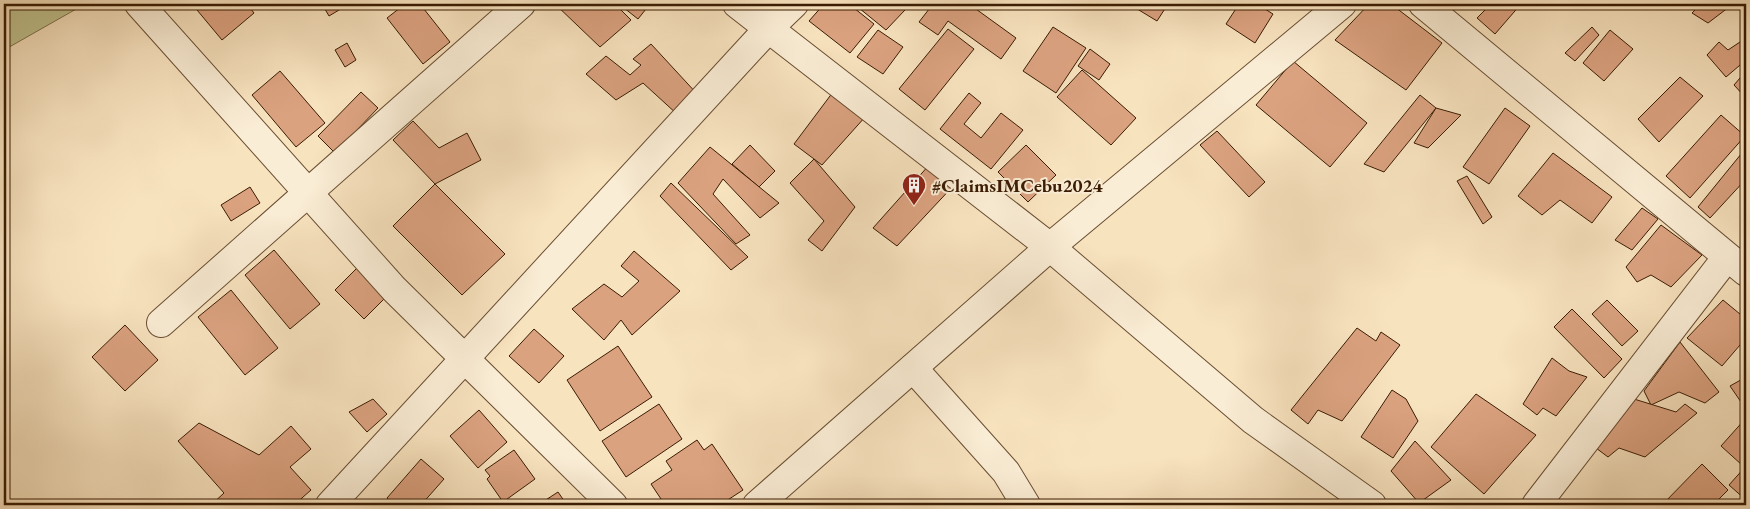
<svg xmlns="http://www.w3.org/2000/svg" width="1750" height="509" font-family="'EB Garamond',serif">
  <rect width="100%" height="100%" fill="#f8e3bf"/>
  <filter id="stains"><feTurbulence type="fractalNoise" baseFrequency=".004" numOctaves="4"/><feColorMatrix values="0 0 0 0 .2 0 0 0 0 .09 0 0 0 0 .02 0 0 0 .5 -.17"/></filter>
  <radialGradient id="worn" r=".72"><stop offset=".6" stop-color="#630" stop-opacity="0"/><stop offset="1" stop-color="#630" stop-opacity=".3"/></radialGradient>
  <!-- green -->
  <polygon fill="#c1c38f" stroke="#7e7049" points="4,4 85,4 4,50"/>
  <!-- building -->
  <g fill="#dba280" stroke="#3a1c03">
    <polygon points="192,4 247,4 254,13 222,40"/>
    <polygon points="322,4 342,4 344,7 329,16"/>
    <polygon points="405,4 420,4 450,42 423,64 387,18"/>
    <polygon points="555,4 615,4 631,20 600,47"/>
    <polygon points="619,4 650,4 638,19"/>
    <polygon points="824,4 849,4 874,24 850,53 809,21"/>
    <polygon points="854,4 896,4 905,10 886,30"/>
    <polygon points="933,4 969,4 1016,38 1001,59 948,21 938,35 919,22"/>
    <polygon points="1129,4 1168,4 1157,21"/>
    <polygon points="1239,4 1257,4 1273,14 1255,43 1226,24"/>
    <polygon points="1272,4 1285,4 1278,10"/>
    <polygon points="1369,4 1391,4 1442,43 1406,90 1335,40"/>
    <polygon points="1491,4 1521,4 1495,34 1477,18"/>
    <polygon points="1655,4 1668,4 1662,10"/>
    <polygon points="1701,4 1733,4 1708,23 1692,13"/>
    <polygon points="1053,27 1086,48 1056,93 1023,71"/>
    <polygon points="1592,27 1599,35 1575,61 1565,53"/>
    <polygon points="948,29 974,49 925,110 899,89"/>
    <polygon points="878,30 903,47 883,74 857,57"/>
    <polygon points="1610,30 1633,49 1604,81 1583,63"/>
    <polygon points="1719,42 1728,50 1740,42 1746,48 1746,60 1726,77 1707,55"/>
    <polygon points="347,43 356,60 345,67 335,50"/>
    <polygon points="651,44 699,96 678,115 643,83 616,100 586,74 606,56 630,75 641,65 633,59"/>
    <polygon points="1090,49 1110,64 1099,80 1078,66"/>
    <polygon points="1293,61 1367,123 1330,167 1256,105"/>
    <polygon points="1082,70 1136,118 1111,145 1057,97"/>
    <polygon points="280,71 325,123 296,147 252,95"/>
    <polygon points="1746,71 1746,94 1745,97 1734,85"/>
    <polygon points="1680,77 1703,96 1659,142 1638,119"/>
    <polygon points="836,88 866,116 822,165 794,144"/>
    <polygon points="361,92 378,108 335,153 318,136"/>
    <polygon points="969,93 981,103 964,124 981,138 1001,113 1023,130 991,169 940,129"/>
    <polygon points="1420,95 1436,108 1384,172 1364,164"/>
    <polygon points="1436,108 1461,115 1428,148 1414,143"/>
    <polygon points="1505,108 1530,126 1489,184 1463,167"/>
    <polygon points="1721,115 1745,136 1690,198 1666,176"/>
    <polygon points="413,121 439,148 467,133 481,160 435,184 393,140"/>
    <polygon points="1217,131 1265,182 1249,197 1200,145"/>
    <polygon points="750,145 775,171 759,187 732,164"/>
    <polygon points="1026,145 1056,175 1028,202 998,172"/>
    <polygon points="710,147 779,203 760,218 723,179 713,194 750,235 736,244 678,183"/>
    <polygon points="1746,148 1746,179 1710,218 1698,207"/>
    <polygon points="1553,153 1612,197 1592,223 1560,200 1542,215 1518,196"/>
    <polygon points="814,159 855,207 822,251 808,240 824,221 790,183"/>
    <polygon points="930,164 955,184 897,246 873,228"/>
    <polygon points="1467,176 1492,217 1483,224 1457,181"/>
    <polygon points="671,183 748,257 731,270 660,196"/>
    <polygon points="435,184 505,254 462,295 393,226"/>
    <polygon points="250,187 260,203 231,221 221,205"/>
    <polygon points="1642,208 1658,219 1632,250 1615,240"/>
    <polygon points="1661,225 1702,255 1671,287 1651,275 1637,282 1626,267"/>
    <polygon points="274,250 320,304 290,329 245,275"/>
    <polygon points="634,251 680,291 632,335 621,320 604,340 572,309 604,284 622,297 639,281 621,266"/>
    <polygon points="365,260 394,289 364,319 335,290"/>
    <polygon points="231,290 278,348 245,375 198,317"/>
    <polygon points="1607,300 1638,331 1622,346 1592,314"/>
    <polygon points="1723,300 1746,319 1746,338 1722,366 1687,338"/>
    <polygon points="1572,309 1622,359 1604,378 1554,327"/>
    <polygon points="125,325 158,360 125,391 92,357"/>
    <polygon points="1357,328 1376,341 1381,332 1400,345 1342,421 1318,410 1308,424 1291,410"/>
    <polygon points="534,329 564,356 539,383 509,356"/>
    <polygon points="1680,342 1719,392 1705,403 1679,392 1651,405 1644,391"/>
    <polygon points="618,346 652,397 600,431 567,380"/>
    <polygon points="1552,358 1569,371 1587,377 1556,416 1543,408 1537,415 1523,404"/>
    <polygon points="1746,377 1746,399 1741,402 1730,386"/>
    <polygon points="1392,390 1406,399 1418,421 1393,458 1361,437"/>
    <polygon points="1476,394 1536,435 1484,494 1431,447"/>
    <polygon points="373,399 387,414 367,432 349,412"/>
    <polygon points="1634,399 1676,412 1685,404 1697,413 1645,457 1619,448 1608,457 1596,448"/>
    <polygon points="659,404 682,439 626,477 602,441"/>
    <polygon points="479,410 507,442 478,468 450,436"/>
    <polygon points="1746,418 1746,460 1742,465 1721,446"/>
    <polygon points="199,423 259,455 291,426 311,449 290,467 311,490 294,505 211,505 224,493 178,441"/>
    <polygon points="697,440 704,450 712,444 743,490 720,505 690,505 689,502 684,505 665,505 651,484 672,470 666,461"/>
    <polygon points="1415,441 1451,480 1419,503 1391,471"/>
    <polygon points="514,450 535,479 503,502 487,479 490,476 485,470"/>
    <polygon points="421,459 444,479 421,505 395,505 387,498"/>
    <polygon points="1702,464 1728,490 1713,505 1662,505"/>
    <polygon points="1746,466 1746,500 1729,485"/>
    <polygon points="558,492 567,505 538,505"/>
    <polygon points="433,500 439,505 429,505"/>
  </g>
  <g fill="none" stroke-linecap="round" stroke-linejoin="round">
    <!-- minor casing -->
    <g stroke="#6a4e32" stroke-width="30">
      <g id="minor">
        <polyline points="139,4 394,289 613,505"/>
        <polyline points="737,4 1050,247 1253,420 1372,505"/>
        <polyline points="1423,4 1746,272"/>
        <polyline points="161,323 521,4"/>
        <polyline points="913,368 1006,472 1026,505"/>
        <polyline points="330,505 769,28 794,4"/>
        <polyline points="757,505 1050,247 1342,4"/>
        <polyline points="1536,505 1727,257"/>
      </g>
    </g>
    <!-- minor -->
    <use href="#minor" stroke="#faedd5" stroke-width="28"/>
  </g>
  <!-- icons -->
  <defs>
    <g id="building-pin" transform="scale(1.25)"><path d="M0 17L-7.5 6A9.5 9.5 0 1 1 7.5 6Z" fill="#8f2418" stroke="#faedd5"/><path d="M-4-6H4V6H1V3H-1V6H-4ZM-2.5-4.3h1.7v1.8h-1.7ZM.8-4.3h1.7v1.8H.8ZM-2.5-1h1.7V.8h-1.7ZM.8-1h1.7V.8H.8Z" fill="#fff"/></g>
  </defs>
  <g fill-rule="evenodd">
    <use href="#building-pin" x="914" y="185"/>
  </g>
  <g text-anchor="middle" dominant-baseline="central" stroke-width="4" stroke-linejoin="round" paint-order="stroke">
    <!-- poi labels -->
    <g font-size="19" font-weight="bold" fill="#3a1c03" stroke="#faedd5" text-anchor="start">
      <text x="932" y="185">#ClaimsIMCebu2024</text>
    </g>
  </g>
  <!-- margin -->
  <rect width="1750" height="509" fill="none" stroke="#f8e3bf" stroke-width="20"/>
  <rect x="5" y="5" width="1740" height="499" fill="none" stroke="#3a1c03" stroke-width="2.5"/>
  <rect x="10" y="10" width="1730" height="489" fill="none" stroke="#3a1c03"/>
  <rect width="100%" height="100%" filter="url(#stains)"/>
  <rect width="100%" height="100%" fill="url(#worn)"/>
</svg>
